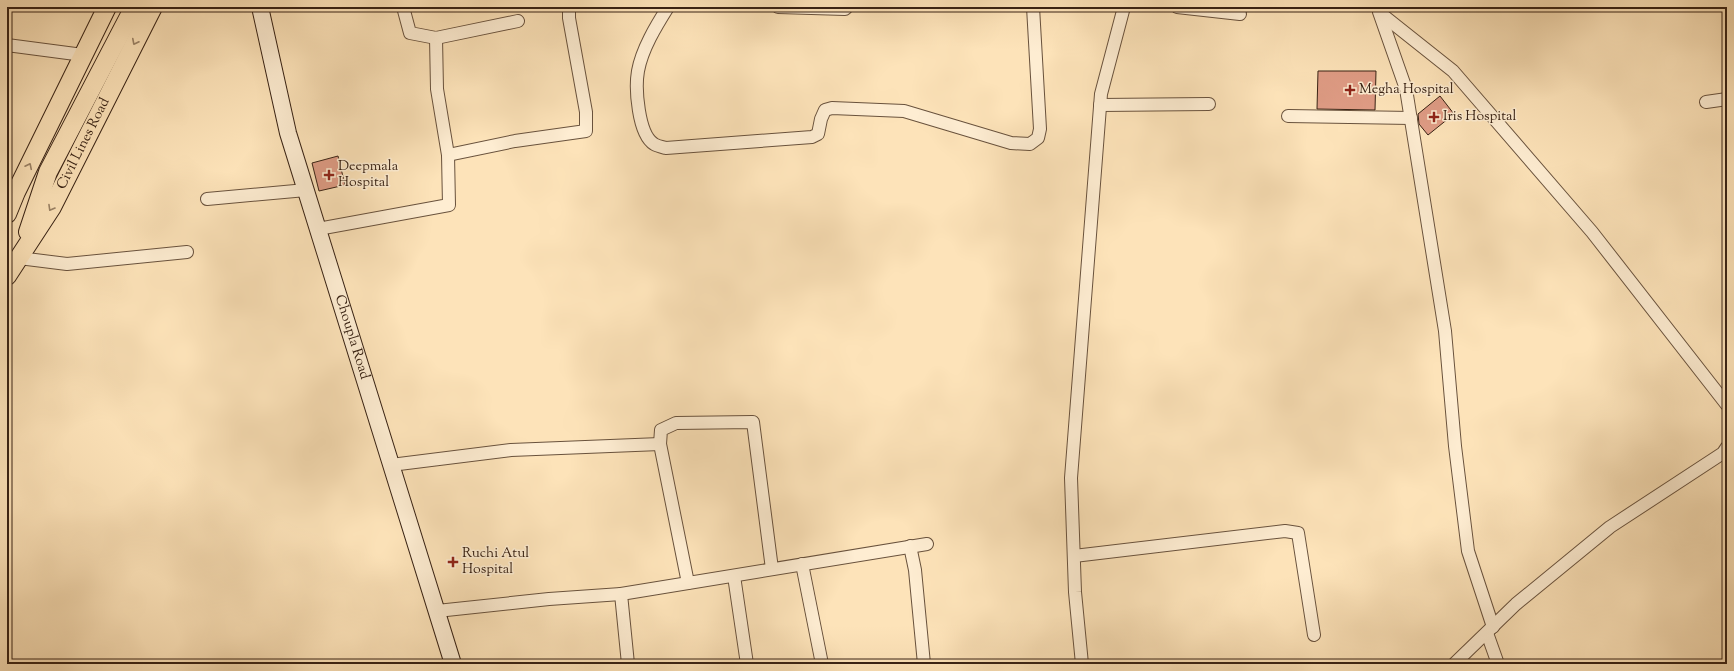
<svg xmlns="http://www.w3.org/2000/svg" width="1734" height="671" font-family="'Sorts Mill Goudy',serif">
  <rect width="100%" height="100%" fill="#fde3b9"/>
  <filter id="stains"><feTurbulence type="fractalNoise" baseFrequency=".005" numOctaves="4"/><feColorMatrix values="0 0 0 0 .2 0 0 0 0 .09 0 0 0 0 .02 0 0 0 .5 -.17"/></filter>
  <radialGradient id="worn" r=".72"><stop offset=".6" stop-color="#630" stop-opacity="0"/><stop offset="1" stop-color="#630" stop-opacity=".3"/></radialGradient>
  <!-- building -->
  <g fill="#df9c85" stroke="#382214">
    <polygon points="1318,71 1376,71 1375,110 1317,109"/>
    <polygon points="1440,96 1454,114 1428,135 1419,124 1418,114"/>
    <polygon points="338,156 345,185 319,191 312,163"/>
  </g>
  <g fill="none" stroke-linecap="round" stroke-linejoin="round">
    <!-- minor casing -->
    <g stroke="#69523d" stroke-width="14">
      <g id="minor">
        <polyline points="403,7 410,33 436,38 518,21"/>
        <path d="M668,7c-12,19 -26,42 -30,64 -3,17 0,63 16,73 3,2 8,3 12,4l146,-11 6,-3 3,-15 4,-9 7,-2 72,3 107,32 19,1 8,-6 2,-9 -7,-122"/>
        <polyline points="778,7 845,9 847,7"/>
        <polyline points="1177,7 1240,14"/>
        <polyline points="1379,12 1406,89 1445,331 1455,446 1468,551 1493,627"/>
        <polyline points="1380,13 1453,71 1592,232 1727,405"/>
        <polyline points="7,45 83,55"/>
        <polyline points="1706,102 1727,99"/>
        <polyline points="1100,105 1209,104"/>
        <polyline points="1288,116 1411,118"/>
        <polyline points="448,155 515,141 586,131 586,112 569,18 569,7"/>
        <polyline points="207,199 306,190"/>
        <polyline points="318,229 449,205 448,155 437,89 436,38"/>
        <polyline points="19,258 67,264 187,252"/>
        <polyline points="391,465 511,450 660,444"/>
        <polyline points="910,546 915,570 924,664"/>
        <polyline points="1074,556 1285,531 1298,533 1314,635"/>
        <polyline points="802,564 822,664"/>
        <polyline points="734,576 747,664"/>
        <polyline points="688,583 660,444 661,430 676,423 753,422 772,569"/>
        <polyline points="437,611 549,599 621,594"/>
        <polyline points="1487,633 1498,664"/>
        <polyline points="628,664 621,594 927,544"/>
        <polyline points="1082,664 1075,592 1071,478 1101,94 1124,7"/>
        <polyline points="1454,664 1516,604 1610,527 1723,453 1727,447"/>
      </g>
    </g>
    <!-- secondary casing -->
    <g stroke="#382214" stroke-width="18">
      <g id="secondary">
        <path id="s1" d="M260,7l28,126 165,531"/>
      </g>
    </g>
    <!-- primary casing -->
    <g stroke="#382214" stroke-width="20">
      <g id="primary">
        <polyline points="7,214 16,192 107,7"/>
        <polyline points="28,232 48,172 134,7"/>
        <path id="s2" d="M7,276l45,-69 101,-200"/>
      </g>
    </g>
    <!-- minor -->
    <use href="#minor" stroke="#feedd2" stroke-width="12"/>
    <!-- secondary -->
    <use href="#secondary" stroke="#feedd2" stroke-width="16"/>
    <!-- primary -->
    <use href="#primary" stroke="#fde3b9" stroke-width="18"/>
  </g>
  <!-- one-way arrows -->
  <defs><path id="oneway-chevron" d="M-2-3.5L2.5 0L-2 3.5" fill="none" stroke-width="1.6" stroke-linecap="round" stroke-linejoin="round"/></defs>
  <g stroke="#9a8266">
    <use href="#oneway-chevron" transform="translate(135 42) rotate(117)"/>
    <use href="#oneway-chevron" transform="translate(29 166) rotate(-64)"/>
    <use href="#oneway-chevron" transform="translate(51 208) rotate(120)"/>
  </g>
  <!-- markers -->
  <g fill="#8f2418" stroke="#feedd2" stroke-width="1.5">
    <path d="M1348 84h4v4h4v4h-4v4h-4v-4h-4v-4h4z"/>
    <path d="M1432 111h4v4h4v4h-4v4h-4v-4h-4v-4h4z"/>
    <path d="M327 169h4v4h4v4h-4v4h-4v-4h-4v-4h4z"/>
    <path d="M451 556h4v4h4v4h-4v4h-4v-4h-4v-4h4z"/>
  </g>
  <g text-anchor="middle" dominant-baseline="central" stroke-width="3" stroke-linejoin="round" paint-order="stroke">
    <!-- poi labels -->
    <g font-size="14" fill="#382214" stroke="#feedd2" text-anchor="start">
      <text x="1359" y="90">Megha Hospital</text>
      <text x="1443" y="117">Iris Hospital</text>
      <text x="338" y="167">Deepmala<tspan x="338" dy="16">Hospital</tspan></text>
      <text x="462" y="554">Ruchi Atul<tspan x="462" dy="16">Hospital</tspan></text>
    </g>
    <!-- street labels -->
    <g font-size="14" fill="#382214" stroke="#feedd2">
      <text stroke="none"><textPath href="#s2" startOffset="153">Civil Lines Road</textPath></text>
      <text stroke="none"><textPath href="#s1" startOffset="343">Choupla Road</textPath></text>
    </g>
  </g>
  <!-- margin -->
  <rect width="1734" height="671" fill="none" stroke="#fde3b9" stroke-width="24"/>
  <rect x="8" y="8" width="1718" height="655" fill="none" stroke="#382214" stroke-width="2"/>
  <rect x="12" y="12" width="1710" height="647" fill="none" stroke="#382214"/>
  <rect width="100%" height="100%" filter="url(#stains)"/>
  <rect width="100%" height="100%" fill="url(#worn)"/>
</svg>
